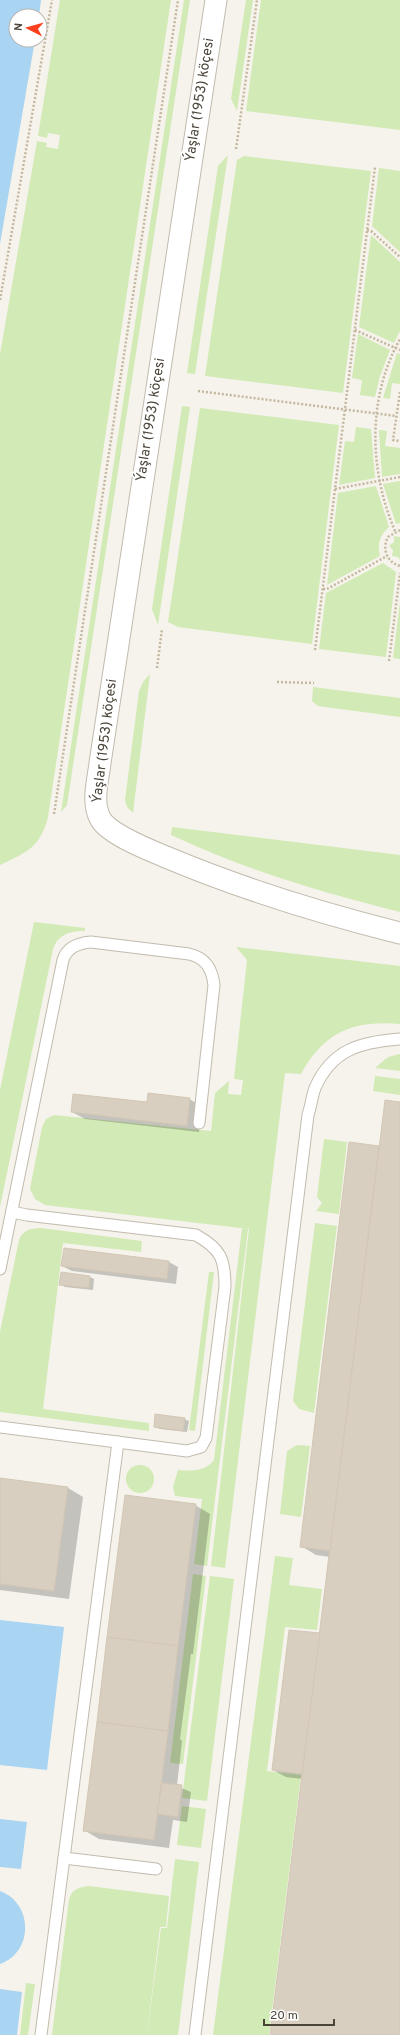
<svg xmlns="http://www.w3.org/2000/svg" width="400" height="2035" font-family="Overpass,sans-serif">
  <rect width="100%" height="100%" fill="#f6f3ec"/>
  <!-- green -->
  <g fill="#d2eab5">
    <path d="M60,0h111l-123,817c-8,31 -21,35 -48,48v-511l37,-213 10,2 -1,4 12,2 2,-14 -12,-2 -1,5 -9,-2z"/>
    <polygon points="184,0 190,0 67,805 61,812"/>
    <polygon points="246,0 253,0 237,111 231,99"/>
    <polygon points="261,0 400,0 400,130 246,111"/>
    <polygon points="228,155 195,374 187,373 218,166"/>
    <polygon points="244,156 371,171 343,393 205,376 237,160"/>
    <polygon points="379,168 400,171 400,252 372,226"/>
    <polygon points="371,235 400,262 400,331 394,343 359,327"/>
    <polygon points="358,334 390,350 380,376 375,397 360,395 362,380 352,378"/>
    <polygon points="397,353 400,354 400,384 392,383 390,399 383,398"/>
    <polygon points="182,406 190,407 158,625 152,609"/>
    <polygon points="200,408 339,425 312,644 178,627 168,622"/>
    <polygon points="356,427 371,429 375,478 339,485 345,441 354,442"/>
    <polygon points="379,430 387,431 385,446 400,448 400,474 382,477"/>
    <polygon points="400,481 400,523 396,524 383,484"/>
    <path d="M376,486l13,41c-9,8 -12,17 -9,29l-53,29 11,-92z"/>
    <polygon points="394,536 400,537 400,560 398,557 392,556 393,550 389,546 394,542"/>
    <polygon points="383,563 396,572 386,657 319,649 326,593"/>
    <polygon points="400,602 400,659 393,658"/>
    <polygon points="150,674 133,813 127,807 125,800 139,691 143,682"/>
    <polygon points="313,687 400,698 400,717 318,706 312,701"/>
    <path d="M172,827l228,28v57c-80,-20 -154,-42 -229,-77z"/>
    <path d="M34,922l51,6v3c-14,-1 -28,4 -32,18l-53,258v-117z"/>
    <path d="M236,947l164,19v58c-47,-4 -76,8 -99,50l-16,-1 -60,495 -14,-2 38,-337 -204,-24 -10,-6 -5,-10 12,-62 4,-8 8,-4 157,16 4,-38 14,-12 -1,13 13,1 2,-15 -9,-1 13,-119z"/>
    <polygon points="400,1054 400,1071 375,1068 388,1057"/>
    <polygon points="375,1076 400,1079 400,1095 373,1091"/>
    <polygon points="324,1139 347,1142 339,1214 316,1211 322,1203 317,1197"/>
    <polygon points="315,1223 337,1226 314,1413 299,1409 293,1401"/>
    <path d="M41,1228l101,13 -1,11 -78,-9 -20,166 106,14v8l-149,-19v-80l19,-92c4,-11 12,-11 22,-12z"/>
    <path d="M242,1228l6,1 -41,337 -13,-2 8,-65 -27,-3 -2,-9 5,-17c13,1 27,2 36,-10z"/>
    <polygon points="209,1272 214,1272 195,1431 189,1430"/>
    <polygon points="297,1445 310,1446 301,1517 280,1514 287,1451"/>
    <circle cx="140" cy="1479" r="14"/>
    <polygon points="275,1556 293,1558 289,1585 322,1589 317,1630 285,1627 267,1771 301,1775 269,2035 213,2035"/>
    <polygon points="193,1574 206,1576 183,1764 170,1763"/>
    <polygon points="210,1576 234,1579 207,1801 182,1798"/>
    <polygon points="182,1806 206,1809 201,1848 177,1845"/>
    <polygon points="175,1859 199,1862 178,2035 147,2035 161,1928 167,1928"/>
    <path d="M89,1886l80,10 -3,31h-6l-13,108h-95l17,-136c3,-10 10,-12 20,-13z"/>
    <polygon points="26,1983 35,1984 28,2035 20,2035"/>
  </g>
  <!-- water -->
  <g fill="#a9d4f2">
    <polygon points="0,0 41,0 39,16 16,16 16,40 35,40 0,244"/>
    <polygon points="0,1620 64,1627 47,1770 0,1765"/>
    <polygon points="0,1819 27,1822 21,1869 0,1867"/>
    <path d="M0,1891c33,12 34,61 0,73z"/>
    <polygon points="0,1989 22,1992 17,2035 0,2035"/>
  </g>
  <!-- shadow -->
  <g fill="#0003">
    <polygon points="189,1099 202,1106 199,1132 85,1119 72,1112"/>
    <polygon points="400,1103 400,2035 271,2035 303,1779 286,1777 273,1770 320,1634 330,1557 316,1555 301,1546 350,1144 380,1147"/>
    <polygon points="65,1249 169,1262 178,1267 176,1284 72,1271 62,1266"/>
    <polygon points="90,1277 94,1279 93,1290 65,1287 60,1284"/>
    <polygon points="184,1419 189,1421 187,1432 160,1429 155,1427"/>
    <polygon points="0,1479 68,1488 83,1497 69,1599 0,1590"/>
    <polygon points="195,1505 210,1514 193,1654 191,1654 180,1739 182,1741 177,1786 191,1792 187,1822 173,1820 169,1848 99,1839 84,1830"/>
  </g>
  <!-- building -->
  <g fill="#d8cfc1" stroke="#d3c7b4">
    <polygon points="148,1093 190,1098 187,1126 71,1112 73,1094 147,1102"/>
    <polygon points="385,1100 400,1102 400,2035 270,2035"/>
    <polygon points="349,1142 379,1146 330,1551 300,1547"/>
    <polygon points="64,1248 169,1261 167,1279 61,1266"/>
    <polygon points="61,1272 90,1276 89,1288 59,1285"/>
    <polygon points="155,1414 185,1418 183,1431 154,1427"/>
    <polygon points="0,1478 68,1487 54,1591 0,1584"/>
    <polygon points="125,1495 196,1504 178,1646 107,1637"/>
    <polygon points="289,1630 320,1633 302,1774 272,1770"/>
    <polygon points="107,1637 178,1646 168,1731 97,1722"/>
    <polygon points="97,1722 168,1731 154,1840 83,1831"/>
    <polygon points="162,1783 182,1785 178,1817 157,1814"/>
  </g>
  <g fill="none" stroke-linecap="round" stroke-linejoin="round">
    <!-- lane casing -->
    <g stroke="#c2bbae" stroke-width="13">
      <g id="lane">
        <path d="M0,1269l63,-309c4,-13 15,-17 28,-18l98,12c17,4 23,15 25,31l-15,138"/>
        <path d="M0,1427l187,24 14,-4 5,-9 19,-151c0,-28 -4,-38 -29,-52l-169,-20 -15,-3"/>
        <polyline points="64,1858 156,1869"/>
        <polyline points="41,2035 118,1442"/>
        <path d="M195,2035l113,-920c3,-9 4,-19 7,-27 17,-39 46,-46 85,-49"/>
      </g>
    </g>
    <!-- street casing -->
    <g stroke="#c2bbae" stroke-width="23">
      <path id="street" d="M216,0l-116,763c-2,18 -9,40 1,57 10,15 48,30 65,37 76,32 154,56 234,76"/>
    </g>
    <!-- path -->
    <g stroke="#c4b79f" stroke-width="2.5" stroke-dasharray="2 2" stroke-linecap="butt">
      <polyline points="236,149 257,0"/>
      <polyline points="367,230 371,231 400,257"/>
      <polyline points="0,300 52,0"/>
      <polyline points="355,330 400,350"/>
      <polyline points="198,391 396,416"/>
      <polyline points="400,392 393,440 400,441"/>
      <polyline points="335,489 400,477"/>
      <path d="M400,530l-12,7c-6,11 -2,25 12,29"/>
      <path d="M395,531c-26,-61 -28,-133 5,-192"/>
      <polyline points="323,589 327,589 387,556"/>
      <polyline points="315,650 375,167"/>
      <polyline points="389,661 400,573"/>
      <polyline points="157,668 162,629"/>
      <polyline points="277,682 314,683"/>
      <polyline points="54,814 178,0"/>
    </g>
    <!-- lane -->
    <use href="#lane" stroke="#fff" stroke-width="11"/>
    <!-- street -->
    <use href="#street" stroke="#fff" stroke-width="21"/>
  </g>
  <g text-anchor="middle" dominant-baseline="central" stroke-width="3" stroke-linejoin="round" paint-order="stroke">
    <!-- street labels -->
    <g font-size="14" fill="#4b4439" stroke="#fff">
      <text transform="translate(200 100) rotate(-81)">Ýaşlar (1953) köçesi</text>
      <text transform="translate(151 420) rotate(-81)">Ýaşlar (1953) köçesi</text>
      <text transform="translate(105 741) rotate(-83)">Ýaşlar (1953) köçesi</text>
    </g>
  </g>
  <!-- north arrow -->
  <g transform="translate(28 28) rotate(276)"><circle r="19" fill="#ffffff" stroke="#b7b4b0"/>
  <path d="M0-3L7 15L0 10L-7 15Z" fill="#fc3f1d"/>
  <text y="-6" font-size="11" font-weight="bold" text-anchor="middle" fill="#4b4439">N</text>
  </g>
  <!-- scale -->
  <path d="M264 2019v6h70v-6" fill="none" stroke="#4b4439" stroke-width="2"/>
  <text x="270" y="2019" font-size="12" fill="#4b4439" stroke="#ffffff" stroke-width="3" paint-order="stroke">20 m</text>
</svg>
